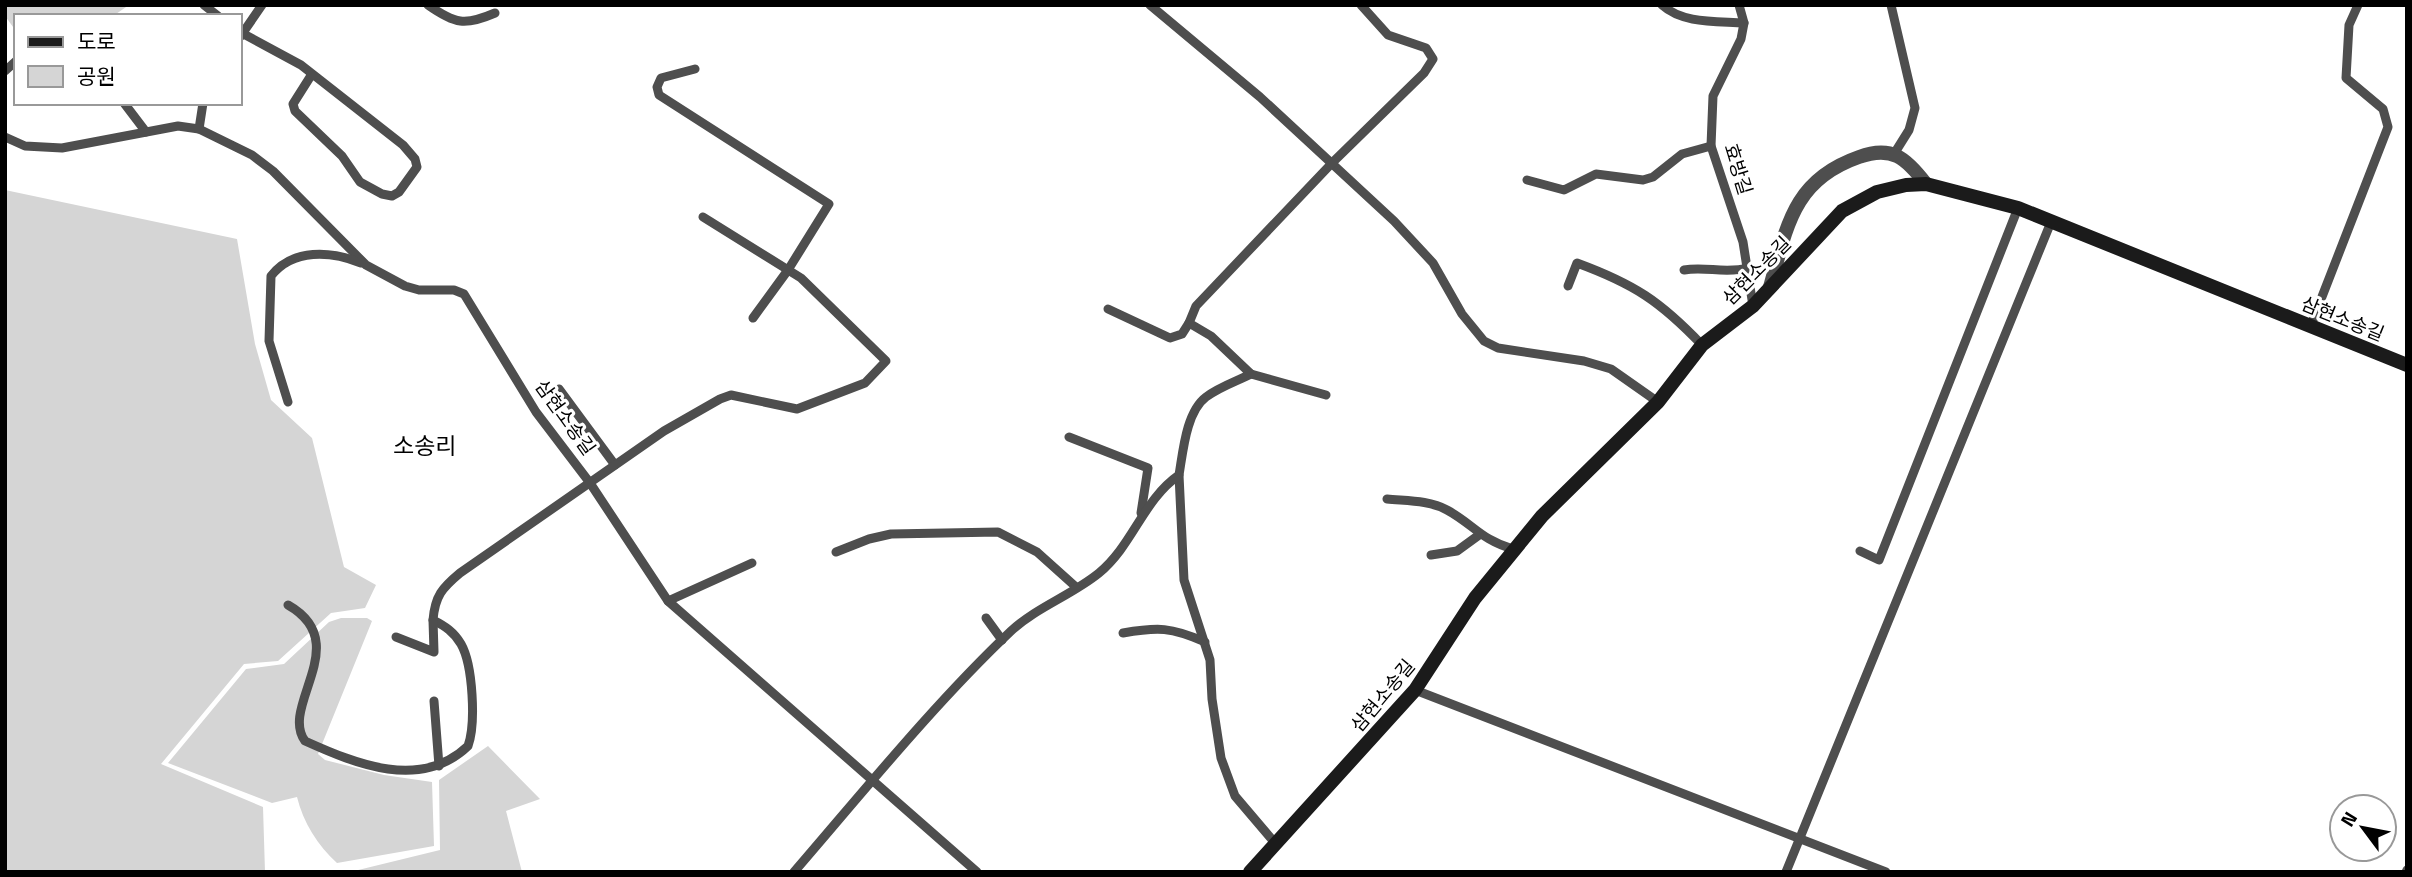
<svg xmlns="http://www.w3.org/2000/svg" width="2412" height="877" font-family="'Titillium Web','Noto Sans KR',sans-serif">
  <rect width="100%" height="100%" fill="#fff"/>
  <!-- green -->
  <g fill="#d5d5d5">
    <polygon points="5,5 129,5 113,16 16,16 16,31 5,16"/>
    <polygon points="5,190 237,239 255,344 271,400 312,438 344,567 376,585 365,608 331,613 278,661 244,664 161,764 263,807 265,872 5,872"/>
    <path d="M341,618h26l5,3 -54,133 7,6 59,15 48,7 2,64 -97,17c-19,-17 -34,-41 -40,-66l-25,6 -104,-40 78,-94 38,-5 45,-42z"/>
    <polygon points="488,746 540,799 506,811 522,872 350,872 440,850 439,780"/>
  </g>
  <g fill="none" stroke-linecap="round" stroke-linejoin="round">
    <!-- lane -->
    <g stroke="#4e4e4e" stroke-width="9">
      <polyline points="204,5 218,16"/>
      <path d="M428,5c27,19 37,21 67,8"/>
      <polyline points="1150,5 1260,97 1394,221 1433,263 1462,314 1484,341 1498,348 1584,361 1611,369 1658,402"/>
      <path d="M1662,5c21,19 55,16 82,18"/>
      <polyline points="1739,5 1744,23 1741,39 1713,96 1711,146 1743,242 1753,306"/>
      <polyline points="1891,5 1915,108 1909,130 1894,154"/>
      <polyline points="240,32 301,65 403,145 415,159 417,167 399,192 392,196 382,194 360,182 342,156 295,111 293,104 312,74"/>
      <polyline points="240,37 262,5"/>
      <polyline points="695,69 661,78 657,87 659,95 829,204 788,270 753,318"/>
      <polyline points="5,71 16,61"/>
      <polyline points="124,103 146,132"/>
      <polyline points="199,129 203,103"/>
      <polyline points="5,137 25,146 62,148 178,126 199,129 252,155 273,171 366,265 405,286 419,290 454,290 464,294 536,412 590,483 668,601 977,872"/>
      <polyline points="1527,180 1564,190 1596,174 1643,180 1653,177 1682,154 1711,146"/>
      <path d="M1684,270c21,-4 41,4 64,-2"/>
      <path d="M1568,286l9,-23c57,21 83,38 125,82"/>
      <polyline points="1108,309 1170,338 1182,334 1189,323"/>
      <polyline points="2311,325 2388,127 2383,109 2346,78 2349,25 2358,5"/>
      <polyline points="1251,374 1326,395"/>
      <polyline points="559,389 615,465"/>
      <path d="M288,402l-19,-61 2,-65c22,-28 60,-25 90,-13"/>
      <polyline points="1069,437 1148,468 1141,513"/>
      <polyline points="1179,475 1184,580 1210,660 1212,699 1221,758 1235,796 1275,843"/>
      <path d="M1387,499c19,2 42,1 60,11 26,14 34,30 66,39"/>
      <polyline points="1860,551 1879,560 2018,208"/>
      <polyline points="836,552 869,539 891,534 998,532 1037,552 1076,587"/>
      <polyline points="1431,555 1457,551 1479,535"/>
      <polyline points="668,601 752,563"/>
      <path d="M288,605c67,38 -9,101 17,136 51,23 116,50 163,5 8,-22 5,-81 -7,-102 -7,-12 -16,-18 -28,-24 2,-24 9,-32 27,-47l204,-142 56,-32 11,-4 66,14 68,-26 21,-22 -85,-83 -98,-61"/>
      <polyline points="986,618 1002,640"/>
      <path d="M1123,633c35,-6 48,-6 82,9"/>
      <polyline points="396,637 434,652 433,620"/>
      <polyline points="1415,690 1886,872"/>
      <polyline points="434,701 439,766"/>
      <path d="M794,872c69,-80 141,-169 217,-241 26,-24 61,-36 88,-58 34,-28 44,-73 80,-98 4,-23 7,-63 27,-78 13,-10 31,-16 45,-23l-40,-38 -22,-13 7,-17 137,-144 91,-89 9,-14 -7,-11 -38,-13 -27,-30"/>
      <polyline points="1786,872 2051,222"/>
      <polyline points="2406,872 2407,870"/>
    </g>
    <!-- street -->
    <path stroke="#4e4e4e" stroke-width="14" d="M1770,287c17,-61 23,-107 89,-130 33,-12 47,1 67,27"/>
    <!-- secondary -->
    <polyline stroke="#1b1b1b" stroke-width="14" points="1250,872 1415,690 1475,598 1542,516 1658,402 1702,345 1753,306 1842,211 1877,192 1906,185 1926,184 2018,208 2407,365"/>
  </g>
  <g text-anchor="middle" dominant-baseline="central" stroke-width="6" stroke-linejoin="round" paint-order="stroke">
    <!-- street labels -->
    <g font-size="19" fill="#000" stroke="#fff">
      <text transform="translate(1739 169) rotate(73)">효방길</text>
      <text transform="translate(1756 270) rotate(-45)">삼현소송길</text>
      <text transform="translate(2343 318) rotate(22)">삼현소송길</text>
      <text transform="translate(566 417) rotate(54)">삼현소송길</text>
      <text transform="translate(1382 695) rotate(-50)">삼현소송길</text>
    </g>
    <!-- quarter labels -->
    <g font-size="23" fill="#000" stroke="#fff">
      <text x="425" y="445">소송리</text>
    </g>
  </g>
  <!-- border -->
  <rect width="2412" height="877" fill="none" stroke="#000000" stroke-width="14"/>
  <!-- legend -->
  <rect x="14" y="14" width="228" height="91" fill="#ffffff" stroke="#999999" stroke-width="2"/>
  <rect x="28" y="37" width="35" height="10" fill="#1b1b1b" stroke="#999999" stroke-width="2"/>
  <text x="77" y="49" font-size="21" fill="#000000">도로</text>
  <rect x="28" y="66" width="35" height="21" fill="#d5d5d5" stroke="#999999" stroke-width="2"/>
  <text x="77" y="84" font-size="21" fill="#000000">공원</text>
  <!-- north arrow -->
  <g transform="translate(2363 828) rotate(302)"><circle r="33" fill="#ffffff" stroke="#999999" stroke-width="2"/>
  <path d="M0-5L12 26L0 18L-12 26Z" fill="#000000"/>
  <text y="-10" font-size="19" font-weight="bold" text-anchor="middle" fill="#000000">N</text>
  </g>
</svg>
